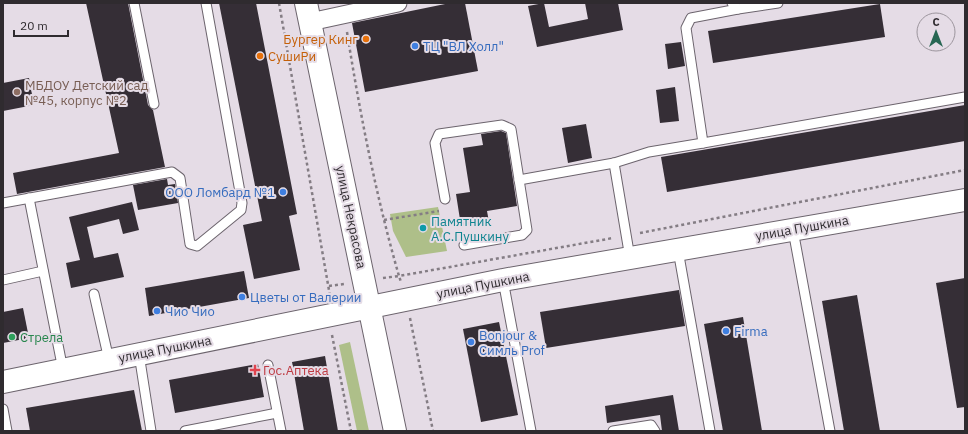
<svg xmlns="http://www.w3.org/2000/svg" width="968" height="434" font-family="'IBM Plex Sans',sans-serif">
  <rect width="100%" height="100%" fill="#e5dce6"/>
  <!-- green -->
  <g fill="#aebf89">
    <polygon points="438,207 447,251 406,257 393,231 390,214"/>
    <polygon points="350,342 369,431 357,431 339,345"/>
  </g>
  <!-- building -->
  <g fill="#352e36">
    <polygon points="86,3 128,3 148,105 153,110 165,167 17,194 13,173 119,153"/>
    <polygon points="219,3 256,3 297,214 289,216 300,270 254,279 243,225 262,221"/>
    <polygon points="450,3 465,3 478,71 365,92 352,23"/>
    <polygon points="544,3 549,27 588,19 585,3 618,3 623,30 537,47 528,6"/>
    <polygon points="880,4 885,37 713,63 708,31"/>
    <polygon points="681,42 685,66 668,69 665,44"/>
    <polygon points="29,78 34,105 3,111 3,83"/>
    <polygon points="675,87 679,121 660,123 656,90"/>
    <polygon points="965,105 965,141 667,192 661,157"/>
    <polygon points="586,124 592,158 568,163 562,128"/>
    <polygon points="501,131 506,133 517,206 487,211 489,222 461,226 456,194 470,192 463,148 483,145 481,134"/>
    <polygon points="167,179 168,185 175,184 178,203 138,210 133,185"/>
    <polygon points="132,202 139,230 123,234 119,219 87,227 94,258 118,253 124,277 71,288 66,263 80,260 69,217"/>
    <polygon points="244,271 249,298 149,316 145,288"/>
    <polygon points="965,278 965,407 957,408 936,283"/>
    <polygon points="679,290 685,326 546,348 540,312"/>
    <polygon points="857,295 880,431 844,431 822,301"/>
    <polygon points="23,308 29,338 3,343 3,312"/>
    <polygon points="743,317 762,431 723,431 704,324"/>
    <polygon points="499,322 518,415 481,422 463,329"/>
    <polygon points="325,356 338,431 304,431 292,362"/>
    <polygon points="258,364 264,397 175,413 169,380"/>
    <polygon points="134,390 142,431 30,431 26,408"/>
    <polygon points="673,395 679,431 662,431 660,415 607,423 605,406"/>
  </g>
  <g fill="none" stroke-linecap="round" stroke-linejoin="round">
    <!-- lane casing -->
    <g stroke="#6c646d" stroke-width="11">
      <g id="lane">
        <polyline points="134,3 154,104"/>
        <polyline points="732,3 738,9 778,3"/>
        <polyline points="738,9 691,18 686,28 703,143 965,97"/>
        <polyline points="614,163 630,258"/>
        <polyline points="519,180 614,163 649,152 703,143"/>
        <polyline points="29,198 63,370"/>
        <polyline points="445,199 435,143 439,134 502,125 511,129 527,230 522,235 464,245"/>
        <polyline points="3,203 172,172 180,178 190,244 197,246 241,210 242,203 206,3"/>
        <polyline points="793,230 830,431"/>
        <polyline points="678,250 710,431"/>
        <polyline points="3,280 43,271"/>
        <polyline points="503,280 531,431"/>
        <polyline points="94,294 109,360"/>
        <polyline points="139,354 151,431"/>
        <polyline points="268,365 281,431"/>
        <polyline points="3,409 7,431"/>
        <polyline points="185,431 277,413"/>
        <polyline points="613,431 651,425 655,431"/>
      </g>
    </g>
    <!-- street casing -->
    <g stroke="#6c646d" stroke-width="19">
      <polyline id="street" points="310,22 398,3"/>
    </g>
    <!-- secondary casing -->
    <g stroke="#6c646d" stroke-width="24">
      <polyline id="secondary" points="3,382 503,280 965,200"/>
    </g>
    <!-- primary casing -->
    <g stroke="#6c646d" stroke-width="24">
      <polyline id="primary" points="306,3 395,431"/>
    </g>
    <!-- path -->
    <g stroke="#847d84" stroke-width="2.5" stroke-dasharray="3 3" stroke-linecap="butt">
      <polyline points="279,3 330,296"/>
      <path d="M347,32c13,82 29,164 52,244l214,-38"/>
      <polyline points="384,220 439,211"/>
      <polyline points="640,233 965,170"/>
      <polyline points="383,278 399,276 401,282"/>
      <polyline points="329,286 344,284"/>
      <polyline points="410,318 433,431"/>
      <polyline points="332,335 351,431"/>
    </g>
    <!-- lane -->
    <use href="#lane" stroke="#fff" stroke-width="9"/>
    <!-- street -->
    <use href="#street" stroke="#fff" stroke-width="17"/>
    <!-- secondary -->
    <use href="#secondary" stroke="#fff" stroke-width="22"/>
    <!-- primary -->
    <use href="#primary" stroke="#fff" stroke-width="22"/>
  </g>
  <!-- markers -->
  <g fill="#e8710a" stroke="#e5dce6" stroke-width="1.5">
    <circle cx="366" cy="39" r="4"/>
    <circle cx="260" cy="56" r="4"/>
  </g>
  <g fill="#3f7fe0" stroke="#e5dce6" stroke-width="1.5">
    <circle cx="415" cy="46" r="4"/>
    <circle cx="283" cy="192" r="4"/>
    <circle cx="242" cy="297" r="4"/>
    <circle cx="157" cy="311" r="4"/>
    <circle cx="726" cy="331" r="4"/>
    <circle cx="471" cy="342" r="4"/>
  </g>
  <circle fill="#8d6e63" stroke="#e5dce6" stroke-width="1.5" cx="17" cy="92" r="4"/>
  <circle fill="#0f9aa8" stroke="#e5dce6" stroke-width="1.5" cx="423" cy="228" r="4"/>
  <circle fill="#2e9e5b" stroke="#e5dce6" stroke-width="1.5" cx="12" cy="337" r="4"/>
  <path fill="#e0444e" stroke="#e5dce6" stroke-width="1.5" d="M253 364h4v4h4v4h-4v4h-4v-4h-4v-4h4z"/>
  <g text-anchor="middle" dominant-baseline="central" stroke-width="4" stroke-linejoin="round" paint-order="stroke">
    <!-- food labels -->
    <g font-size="13" fill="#c56008" stroke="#e5dce6" text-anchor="end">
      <text x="358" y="39">Бургер Кинг</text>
      <text x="268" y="56" text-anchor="start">СушиРи</text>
    </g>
    <!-- shop labels -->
    <g font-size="13" fill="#366cbe" stroke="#e5dce6" text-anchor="start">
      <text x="423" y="46">ТЦ "ВЛ Холл"</text>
      <text x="275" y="192" text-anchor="end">ООО Ломбард №1</text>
      <text x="250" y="297">Цветы от Валерии</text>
      <text x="165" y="311">Чио Чио</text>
      <text x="734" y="331">Firma</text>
      <text x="479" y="335">Bonjour &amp;<tspan x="479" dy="15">Симль Prof</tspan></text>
    </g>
    <!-- education labels -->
    <g font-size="13" fill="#785e54" stroke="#e5dce6" text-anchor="start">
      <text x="25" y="85">МБДОУ Детский сад<tspan x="25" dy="15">№45, корпус №2</tspan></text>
    </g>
    <!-- street labels -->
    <g font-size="13" fill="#2f2b2f" stroke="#e5dce6">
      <text transform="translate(351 217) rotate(78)">улица Некрасова</text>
      <text transform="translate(802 228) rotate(-10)">улица Пушкина</text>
      <text transform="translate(483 285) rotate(-11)">улица Пушкина</text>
      <text transform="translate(165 349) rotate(-11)">улица Пушкина</text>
    </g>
    <!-- culture labels -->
    <g font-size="13" fill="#0d838f" stroke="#e5dce6" text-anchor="start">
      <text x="431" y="221">Памятник<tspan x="431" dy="15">А.С.Пушкину</tspan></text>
    </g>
    <!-- leisure labels -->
    <g font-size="13" fill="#27864d" stroke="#e5dce6" text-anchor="start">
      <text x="20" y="337">Стрела</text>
    </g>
    <!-- health labels -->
    <g font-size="13" fill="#be3a42" stroke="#e5dce6" text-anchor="start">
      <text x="263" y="370">Гос.Аптека</text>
    </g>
  </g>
  <!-- border -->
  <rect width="968" height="434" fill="none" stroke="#2f2b2f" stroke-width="8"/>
  <!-- north arrow -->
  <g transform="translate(936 32)"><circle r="19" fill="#e5dce6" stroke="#9c959d"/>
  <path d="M0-3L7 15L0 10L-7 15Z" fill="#276653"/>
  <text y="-6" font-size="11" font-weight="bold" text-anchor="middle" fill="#2f2b2f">С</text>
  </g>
  <!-- scale -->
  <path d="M14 30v6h54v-6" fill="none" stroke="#2f2b2f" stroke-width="2"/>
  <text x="20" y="30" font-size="12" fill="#2f2b2f" stroke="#e5dce6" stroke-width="3" paint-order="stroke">20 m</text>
</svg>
